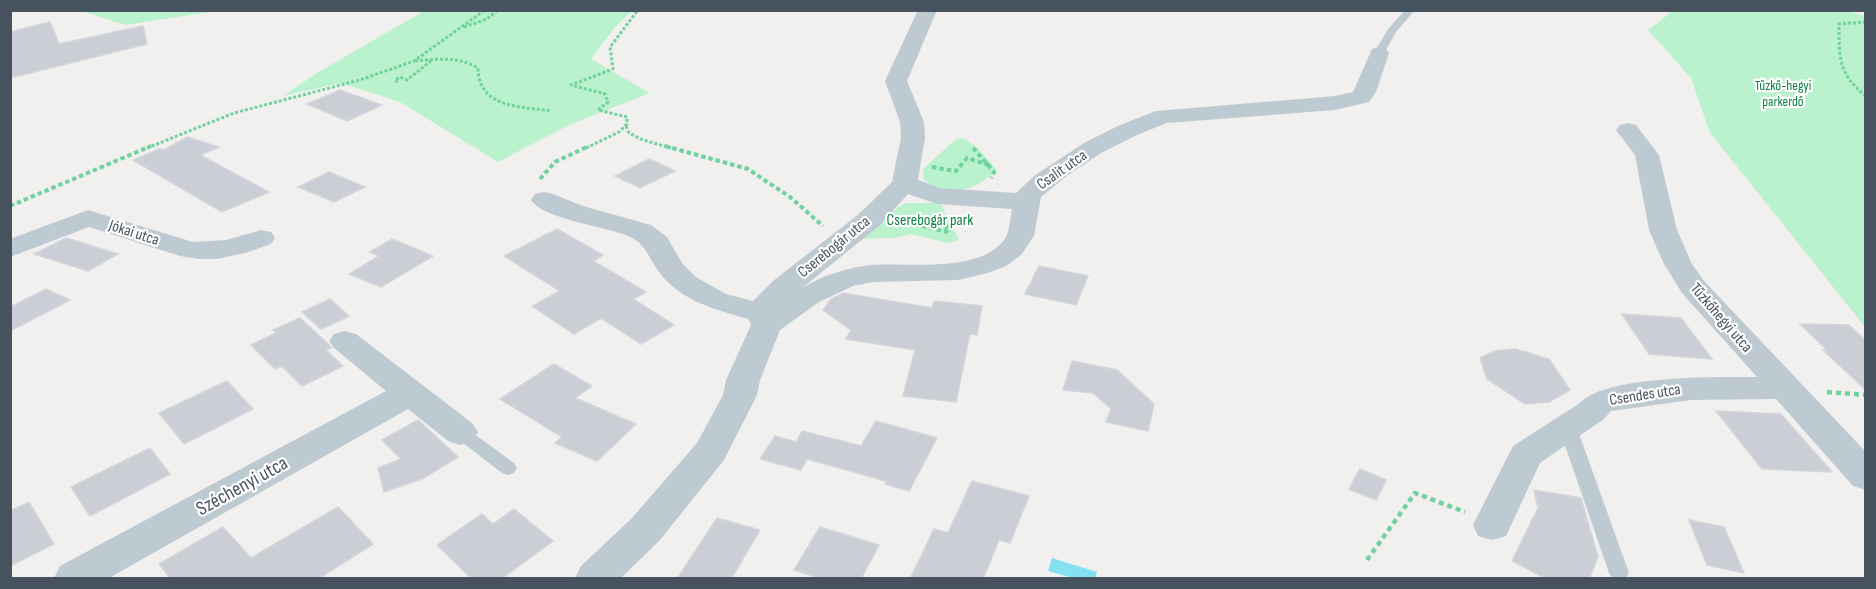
<svg xmlns="http://www.w3.org/2000/svg" width="1876" height="589" font-family="'Sofia Sans Condensed',sans-serif">
  <rect width="100%" height="100%" fill="#f2efef"/>
  <!-- green -->
  <g fill="#baf2cd">
    <polygon points="426,10 632,11 615,27 591,59 650,93 571,124 498,162 400,102 341,83 283,96 320,71"/>
    <polygon points="1843,10 1865,16 1865,327 1710,133 1691,78 1648,30 1673,11"/>
    <polygon points="82,11 82,10 217,11 125,25"/>
    <path d="M962,138l15,9 20,23c-23,21 -47,29 -73,10l-1,-11 33,-30z"/>
    <polygon points="904,203 940,203 959,240 948,243 911,234 894,238 857,239"/>
  </g>
  <!-- water -->
  <polygon fill="#85e0f2" points="1052,558 1097,572 1095,578 1073,578 1048,571"/>
  <!-- building -->
  <g fill="#cbced4" stroke="#d2d5db" stroke-width="1.5">
    <polygon points="50,22 59,44 143,26 147,44 10,78 10,32"/>
    <polygon points="340,90 382,105 347,121 307,104"/>
    <polygon points="187,137 219,147 200,155 269,192 222,212 133,160 159,149 164,150"/>
    <polygon points="649,159 675,171 640,188 615,176"/>
    <polygon points="329,172 365,187 334,202 298,187"/>
    <polygon points="557,229 603,255 593,261 646,292 633,299 674,325 641,344 601,318 574,334 532,306 560,291 504,256"/>
    <polygon points="66,238 118,254 88,271 34,254"/>
    <polygon points="392,239 433,256 381,287 349,274 379,256 370,252"/>
    <polygon points="1039,266 1088,276 1076,305 1025,294"/>
    <polygon points="46,289 70,300 10,331 10,307"/>
    <polygon points="843,293 932,308 934,301 982,306 977,335 970,334 956,402 903,396 915,350 846,339 851,330 823,310 831,299"/>
    <polygon points="330,299 349,316 321,329 302,312"/>
    <polygon points="1622,314 1681,318 1712,359 1649,354"/>
    <polygon points="300,318 327,343 331,348 326,350 343,366 302,386 282,366 275,369 251,345 276,333 273,330"/>
    <polygon points="1800,324 1849,325 1866,341 1866,390 1823,350 1827,350"/>
    <polygon points="1515,349 1549,359 1570,390 1549,402 1525,404 1487,379 1480,358 1495,351"/>
    <polygon points="1072,361 1117,370 1154,404 1148,431 1106,422 1111,409 1093,393 1063,390"/>
    <polygon points="554,364 592,386 575,398 636,424 597,461 555,443 562,437 500,399"/>
    <polygon points="227,381 253,409 184,444 159,413"/>
    <polygon points="1716,411 1781,414 1832,472 1762,469"/>
    <polygon points="418,420 458,457 422,479 384,492 378,468 401,459 382,440"/>
    <polygon points="876,421 937,438 909,491 885,484 886,481 807,459 801,470 760,459 775,436 796,442 802,431 861,446"/>
    <polygon points="150,448 170,474 90,516 71,487"/>
    <polygon points="1360,469 1386,480 1376,500 1349,489"/>
    <polygon points="972,481 1029,496 1010,543 999,540 983,579 910,579 934,529 948,533"/>
    <polygon points="1534,490 1581,498 1598,557 1589,579 1547,579 1512,561 1538,508"/>
    <polygon points="29,502 54,544 10,566 10,511"/>
    <polygon points="338,507 373,544 318,579 171,579 159,564 223,527 251,558"/>
    <polygon points="514,509 553,541 501,579 472,579 437,545 482,514 493,524"/>
    <polygon points="717,518 760,530 731,579 677,579"/>
    <polygon points="1689,520 1724,527 1744,573 1707,565"/>
    <polygon points="820,527 879,545 861,579 822,579 794,570"/>
  </g>
  <g fill="none" stroke-linecap="round" stroke-linejoin="round">
    <!-- path-far2 -->
    <g stroke="#70d29d" stroke-width="3" stroke-dasharray="3 2" stroke-linecap="butt">
      <path d="M1866,22l-27,2c0,33 -1,50 27,72"/>
      <polyline points="464,27 487,19 498,10"/>
      <path d="M415,61c22,-2 43,-5 63,7 1,41 42,38 73,43"/>
      <polyline points="398,82 395,80 400,77 407,80 431,61"/>
      <polyline points="626,126 629,133 643,140 671,148"/>
      <polyline points="147,148 234,113 360,80 414,61 485,10"/>
      <polyline points="586,148 619,132 627,124 627,117 598,110 608,102 605,94 571,85 613,69 610,47 638,10"/>
    </g>
    <!-- path-far1 -->
    <g stroke="#70d29d" stroke-width="4" stroke-dasharray="4.5 3" stroke-linecap="butt">
      <polyline points="665,146 748,169 790,197 823,226"/>
      <polyline points="973,148 994,172 991,178"/>
      <polyline points="932,167 956,171 967,158 989,165"/>
      <polyline points="540,179 555,162 589,146"/>
      <polyline points="10,206 151,146"/>
      <polyline points="942,218 949,232"/>
      <polyline points="900,221 948,232"/>
    </g>
    <!-- path -->
    <g stroke="#70d29d" stroke-width="4.5" stroke-dasharray="5 4" stroke-linecap="butt">
      <polyline points="1827,392 1866,395"/>
      <polyline points="1367,560 1415,493 1465,512"/>
    </g>
    <!-- service -->
    <g fill="#becad2" fill-rule="evenodd">
      <polygon points="1405,10 1415,10 1396,32 1383,55 1375,55 1374,53 1388,29"/>
      <polygon points="1568,422 1574,424 1577,428 1629,573 1626,578 1612,578 1609,573 1559,428 1562,424"/>
      <polygon points="460,426 466,428 514,463 517,468 514,473 508,475 502,473 454,436 451,432 454,428"/>
    </g>
    <!-- minor -->
    <g fill="#becad2" fill-rule="evenodd">
      <path d="M918,10h19l-30,71 17,41 1,16 -7,42 22,8 76,5 18,-17 50,-33 36,-18 36,-14 179,-15 18,-4 19,-43 7,-2 7,2 3,4 -13,39 -7,10 -34,8 -168,13 -30,12 -36,18 -33,22 -27,22 -7,39 -13,19 -15,11 -18,7 -30,7 -85,2 -20,4 -34,16 -39,28 -20,50 -3,15 -33,65 -64,80 -39,38h-46l6,-12 51,-48 65,-75 26,-48 3,-15 25,-55 -3,-6c-34,-10 -67,-18 -89,-47 -10,-13 -13,-28 -29,-35 -23,-11 -86,-17 -99,-37l4,-6 9,-2 9,2 30,12 68,19 16,12 15,26 14,14 30,17 27,7 20,-20 86,-67 33,-32 9,-44 -1,-16 -15,-41zM908,194l29,10 75,5c-2,10 -2,23 -8,31 -26,34 -95,22 -133,25 -24,3 -48,10 -69,23l77,-62z"/>
      <path d="M1628,123l8,2 23,30 18,75 15,34 12,17 162,171v38l-13,-4 -77,-87 -85,1 -80,11 -7,8 -64,44 -34,73 -14,4 -14,-4 -5,-11 40,-79 67,-43c25,-28 138,-26 177,-26l-75,-84 -18,-29 -15,-34 -14,-75 -19,-25 4,-5z"/>
      <polygon points="88,210 193,242 226,240 261,230 271,232 275,238 271,244 245,253 217,259 199,259 180,256 89,227 10,257 10,239"/>
      <polygon points="345,331 356,334 472,423 478,432 472,441 460,445 448,441 408,409 109,578 54,578 60,566 386,391 334,348 329,341 334,334"/>
    </g>
  </g>
  <g text-anchor="middle" dominant-baseline="central" stroke-width="4.5" stroke-linejoin="round" paint-order="stroke">
    <!-- far-park labels -->
    <g font-size="14" fill="#118445" stroke="#fff">
      <text x="1783" y="85">Tűzkő-hegyi<tspan x="1783" dy="16">parkerdő</tspan></text>
    </g>
    <!-- street labels -->
    <g font-size="16" fill="#46535e" stroke="#fff">
      <text transform="translate(1062 170) rotate(-35)">Csalit utca</text>
      <text transform="translate(134 233) rotate(18)">Jókai utca</text>
      <text transform="translate(834 247) rotate(-39)">Cserebogár utca</text>
      <text transform="translate(1721 318) rotate(49)">Tűzkőhegyi utca</text>
      <text transform="translate(1645 395) rotate(-9)">Csendes utca</text>
    </g>
    <!-- park labels -->
    <g font-size="16" fill="#118445" stroke="#fff">
      <text x="930" y="220">Cserebogár park</text>
    </g>
    <!-- near-street labels -->
    <g font-size="20" fill="#46535e" stroke="#fff">
      <text transform="translate(242 486) rotate(-29)">Széchenyi utca</text>
    </g>
  </g>
  <!-- border -->
  <rect width="1876" height="589" fill="none" stroke="#46535e" stroke-width="24"/>
</svg>
